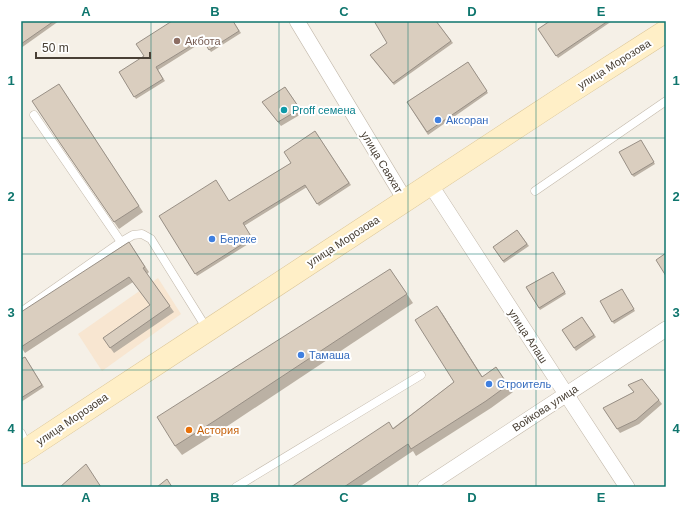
<svg xmlns="http://www.w3.org/2000/svg" width="687" height="508" font-family="Arial,sans-serif">
  <rect width="100%" height="100%" fill="#f5f0e7"/>
  <!-- commercial -->
  <polygon fill="#f8e6d1" points="158,278 181,314 102,371 78,334"/>
  <g fill="none" stroke-linecap="round" stroke-linejoin="round">
    <!-- service casing -->
    <g stroke="#c4baac" stroke-width="9">
      <g id="service">
        <polyline points="34,115 121,242"/>
        <polyline points="535,191 666,101"/>
        <polyline points="21,312 121,242 133,235 142,234 151,239 207,329"/>
        <polyline points="21,433 28,447"/>
        <polyline points="236,487 421,375"/>
      </g>
    </g>
    <!-- minor casing -->
    <g stroke="#c4baac" stroke-width="16">
      <g id="minor">
        <polyline points="297,21 405,200"/>
        <polyline points="430,184 566,394 627,487"/>
        <polyline points="425,487 666,329"/>
      </g>
    </g>
    <!-- secondary casing -->
    <g stroke="#dbc596" stroke-width="23">
      <polyline id="secondary" points="21,453 566,95 666,31"/>
    </g>
    <!-- service -->
    <use href="#service" stroke="#fff" stroke-width="8"/>
    <!-- minor -->
    <use href="#minor" stroke="#fff" stroke-width="15"/>
    <!-- secondary -->
    <use href="#secondary" stroke="#ffefc7" stroke-width="22"/>
  </g>
  <!-- wall -->
  <g fill="#bbb1a4">
    <polygon points="21,21 59,21 21,48"/>
    <polygon points="233,21 241,33 211,52 204,41 158,70 165,81 136,99 119,72"/>
    <polygon points="436,21 453,43 394,85 371,57 387,43"/>
    <polygon points="550,21 612,21 558,58 538,29"/>
    <polygon points="468,62 488,93 428,135 407,102"/>
    <polygon points="59,84 143,212 119,229 60,143"/>
    <polygon points="285,87 303,113 281,126 262,102"/>
    <polygon points="315,131 351,185 319,206 307,187 244,226 253,241 197,276 159,216 229,201 291,163"/>
    <polygon points="641,140 655,164 634,177 632,175"/>
    <polygon points="517,230 529,246 504,263 493,247"/>
    <polygon points="129,242 149,272 147,274 174,312 114,353 103,338 150,305 133,282 25,353 21,347"/>
    <polygon points="390,269 413,303 223,429 182,455 175,446"/>
    <polygon points="553,272 566,294 540,310 526,287"/>
    <polygon points="622,289 635,311 614,324 600,301"/>
    <polygon points="442,313 482,377 496,367 513,392 491,408 416,456 413,451 359,487 291,487 393,428 454,382"/>
    <polygon points="582,317 596,337 576,351 562,330"/>
    <polygon points="25,357 44,387 21,402 21,359"/>
    <polygon points="628,385 659,400 662,404 639,424 620,433 603,408 634,392"/>
  </g>
  <!-- shaded-wall -->
  <polygon fill="#999086" points="437,306 442,313 487,384 482,377"/>
  <!-- building -->
  <g fill="#dacebf" stroke="#999086">
    <polygon points="21,21 54,21 21,44"/>
    <polygon points="172,21 233,21 239,31 209,50 202,39 156,67 163,79 134,97 119,72 144,56 136,44"/>
    <polygon points="374,21 436,21 451,41 393,83 370,55 387,43"/>
    <polygon points="550,21 608,21 556,56 538,29"/>
    <polygon points="468,62 487,91 427,132 407,102"/>
    <polygon points="59,84 139,206 114,222 60,143 32,101"/>
    <polygon points="285,87 300,109 278,122 262,102"/>
    <polygon points="315,131 349,183 317,204 305,185 243,223 252,238 195,274 159,216 216,180 229,201 291,163 284,152"/>
    <polygon points="641,140 654,162 632,175 619,152"/>
    <polygon points="517,230 527,244 503,261 493,247"/>
    <polygon points="129,242 145,267 143,268 170,306 110,348 103,338 150,305 129,277 21,347 21,312"/>
    <polygon points="666,253 666,276 656,260"/>
    <polygon points="390,269 407,294 216,420 175,446 157,417"/>
    <polygon points="553,272 565,292 539,308 526,287"/>
    <polygon points="622,289 634,309 612,322 600,301"/>
    <polygon points="437,306 482,377 496,367 508,385 486,401 411,449 408,444 344,487 291,487 389,422 393,429 454,382 415,320"/>
    <polygon points="582,317 594,335 574,348 562,330"/>
    <polygon points="25,357 42,385 21,398 21,359"/>
    <polygon points="642,379 659,400 636,420 617,429 603,408 634,392 628,385"/>
    <polygon points="86,464 101,487 60,487"/>
    <polygon points="167,479 172,487 157,487"/>
  </g>
  <!-- grid -->
  <path fill="none" stroke="#0f766e" stroke-width="1" stroke-opacity="0.55" d="M151,21v466M279,21v466M408,21v466M536,21v466M21,138h645M21,254h645M21,370h645"/>
  <!-- markers -->
  <circle fill="#8d6e63" stroke="#fff" stroke-width="1.5" cx="177" cy="41" r="4"/>
  <circle fill="#0f9aa8" stroke="#fff" stroke-width="1.5" cx="284" cy="110" r="4"/>
  <g fill="#3f7fe0" stroke="#fff" stroke-width="1.5">
    <circle cx="438" cy="120" r="4"/>
    <circle cx="212" cy="239" r="4"/>
    <circle cx="301" cy="355" r="4"/>
    <circle cx="489" cy="384" r="4"/>
  </g>
  <circle fill="#e8710a" stroke="#fff" stroke-width="1.5" cx="189" cy="430" r="4"/>
  <g text-anchor="middle" dominant-baseline="central" stroke-width="4" stroke-linejoin="round" paint-order="stroke">
    <!-- education labels -->
    <g font-size="11" fill="#785e54" stroke="#fff" text-anchor="start">
      <text x="185" y="41">Акбота</text>
    </g>
    <!-- street labels -->
    <g font-size="11" fill="#494035" stroke="#fff">
      <text transform="translate(614 64) rotate(-32)">улица Морозова</text>
      <text transform="translate(382 162) rotate(59)">улица Саяхат</text>
      <text transform="translate(343 241) rotate(-33)">улица Морозова</text>
      <text transform="translate(528 336) rotate(57)">улица Алаш</text>
      <text transform="translate(545 408) rotate(-33)">Войкова улица</text>
      <text transform="translate(72 419) rotate(-34)">улица Морозова</text>
    </g>
    <!-- culture labels -->
    <g font-size="11" fill="#0d838f" stroke="#fff" text-anchor="start">
      <text x="292" y="110">Proff семена</text>
    </g>
    <!-- shop labels -->
    <g font-size="11" fill="#366cbe" stroke="#fff" text-anchor="start">
      <text x="446" y="120">Аксоран</text>
      <text x="220" y="239">Береке</text>
      <text x="309" y="355">Тамаша</text>
      <text x="497" y="384">Строитель</text>
    </g>
    <!-- food labels -->
    <g font-size="11" fill="#c56008" stroke="#fff" text-anchor="start">
      <text x="197" y="430">Астория</text>
    </g>
  </g>
  <!-- border -->
  <rect width="687" height="508" fill="none" stroke="#ffffff" stroke-width="44"/>
  <!-- scale -->
  <path d="M36 52v6h114v-6" fill="none" stroke="#494035" stroke-width="2"/>
  <text x="42" y="52" font-size="12" fill="#494035" stroke="#ffffff" stroke-width="3" paint-order="stroke">50 m</text>
  <rect x="22" y="22" width="643" height="464" fill="none" stroke="#0f766e" stroke-width="1.5"/>
  <g font-size="13" text-anchor="middle" font-weight="bold" fill="#0f766e">
    <text x="86" y="16">A</text>
    <text x="215" y="16">B</text>
    <text x="344" y="16">C</text>
    <text x="472" y="16">D</text>
    <text x="601" y="16">E</text>
    <text x="11" y="85">1</text>
    <text x="676" y="85">1</text>
    <text x="11" y="201">2</text>
    <text x="676" y="201">2</text>
    <text x="11" y="317">3</text>
    <text x="676" y="317">3</text>
    <text x="11" y="433">4</text>
    <text x="676" y="433">4</text>
    <text x="86" y="502">A</text>
    <text x="215" y="502">B</text>
    <text x="344" y="502">C</text>
    <text x="472" y="502">D</text>
    <text x="601" y="502">E</text>
  </g>
</svg>
